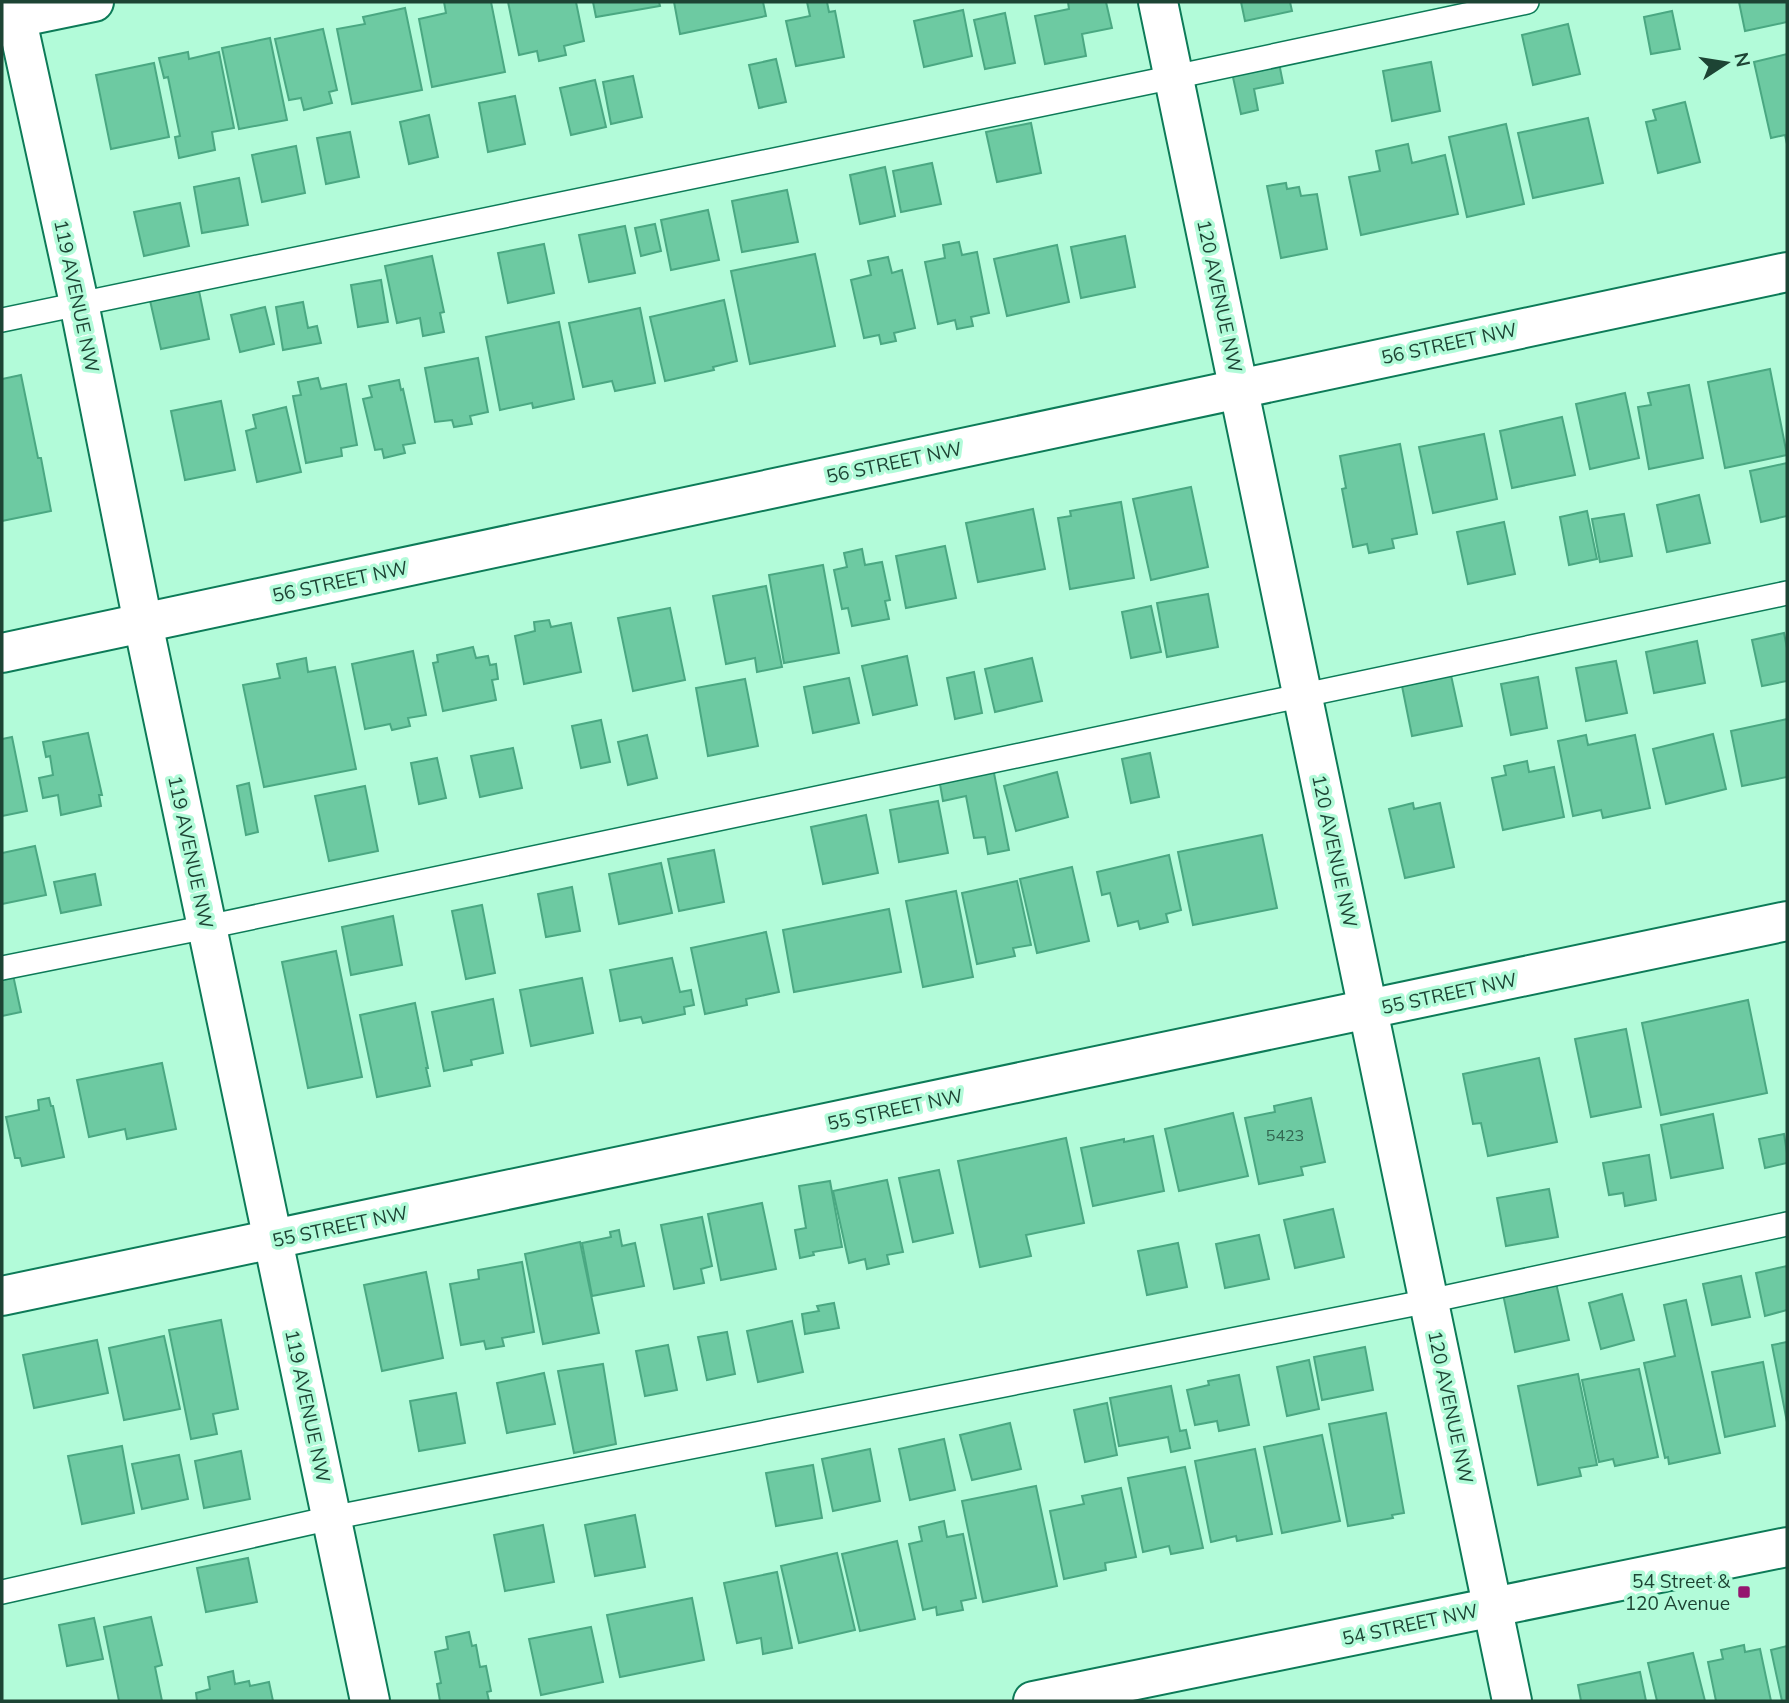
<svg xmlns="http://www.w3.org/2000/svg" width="1789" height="1703" font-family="Mulish,sans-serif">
  <rect width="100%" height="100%" fill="#b2fbd9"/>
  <!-- building -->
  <g fill="#6dcaa2" stroke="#4aa882" stroke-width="2">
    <polygon points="444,2 491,2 505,72 432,87 419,19 446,13"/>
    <polygon points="508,2 576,2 584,41 564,46 566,55 539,61 537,51 519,55"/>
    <polygon points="593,2 659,2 660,6 596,17"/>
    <polygon points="674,2 763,2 766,16 680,34"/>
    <polygon points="807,2 827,2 829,12 835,11 844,57 796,66 786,21 810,16"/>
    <polygon points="1068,2 1106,2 1112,28 1082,34 1086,56 1045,64 1035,16 1069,9"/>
    <polygon points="1241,2 1290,2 1292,11 1245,21"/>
    <polygon points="1739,2 1787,2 1787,22 1745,31"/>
    <polygon points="405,8 422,90 352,104 337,29 365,24 363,17"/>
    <polygon points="963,10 972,56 924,67 914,21"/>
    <polygon points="1672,11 1680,49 1651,54 1644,17"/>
    <polygon points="1005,13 1015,63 985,69 974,20"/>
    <polygon points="1568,24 1580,74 1533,85 1522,35"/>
    <polygon points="323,29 337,90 329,92 332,103 304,110 301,98 289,100 275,39"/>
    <polygon points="270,38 287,120 239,129 222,48"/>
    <polygon points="188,52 189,59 219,52 234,128 212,132 215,150 179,158 175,137 180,136 168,77 164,78 159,58"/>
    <polygon points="1787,54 1787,144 1785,135 1771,138 1754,62"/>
    <polygon points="1278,58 1283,83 1254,89 1258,110 1241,114 1231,68"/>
    <polygon points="776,59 786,102 759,108 749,65"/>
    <polygon points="1431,62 1440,111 1392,121 1383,71"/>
    <polygon points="154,63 169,137 111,149 96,75"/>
    <polygon points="633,76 642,117 611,124 603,82"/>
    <polygon points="595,80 606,127 571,135 560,88"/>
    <polygon points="515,96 525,144 488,152 479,103"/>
    <polygon points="1685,102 1700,162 1658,173 1646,122 1656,120 1653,110"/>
    <polygon points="429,115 438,157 409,164 400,122"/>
    <polygon points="1588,118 1603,183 1533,198 1518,133"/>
    <polygon points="1031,123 1041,173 997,182 986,132"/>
    <polygon points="1506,124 1524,204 1467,217 1449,137"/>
    <polygon points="350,132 359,177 326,184 317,138"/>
    <polygon points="1408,144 1412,163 1445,155 1458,214 1361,235 1349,177 1380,171 1376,151"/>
    <polygon points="296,146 305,193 262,202 252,155"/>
    <polygon points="932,163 941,204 901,212 893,171"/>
    <polygon points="885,167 895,216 860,224 850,175"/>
    <polygon points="239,178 248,225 202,233 194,187"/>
    <polygon points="1286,183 1287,189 1299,187 1301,196 1317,194 1327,249 1281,258 1267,186"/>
    <polygon points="787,190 798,242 742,252 732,201"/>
    <polygon points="180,203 189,246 144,256 134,212"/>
    <polygon points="708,210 719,260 671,270 661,220"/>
    <polygon points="655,224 661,251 641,256 635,228"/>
    <polygon points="625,226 635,273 589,282 579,235"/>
    <polygon points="1125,236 1135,287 1081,298 1071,247"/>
    <polygon points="959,242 962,255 977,252 989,313 971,317 973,326 957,329 955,320 938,324 925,262 945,258 943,245"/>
    <polygon points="544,244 554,293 508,303 498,253"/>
    <polygon points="1057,245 1069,302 1007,316 994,259"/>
    <polygon points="815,254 835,346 750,364 731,271"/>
    <polygon points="432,256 444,312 440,313 444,332 423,336 420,318 397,323 385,266"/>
    <polygon points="888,257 892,273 902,270 915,328 894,333 896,341 881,344 879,335 864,338 851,280 871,275 868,261"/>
    <polygon points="381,280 388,322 358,327 351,285"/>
    <polygon points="198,286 209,339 161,349 149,296"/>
    <polygon points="724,300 737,361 713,367 714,370 665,381 650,317"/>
    <polygon points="303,302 308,328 317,326 321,343 283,350 276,307"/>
    <polygon points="265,307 274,344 240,352 231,315"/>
    <polygon points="640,308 655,383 615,391 612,381 583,387 569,323"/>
    <polygon points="559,322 574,399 533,408 532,403 500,410 486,337"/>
    <polygon points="478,358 488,412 470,416 472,424 454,427 452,420 435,422 425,368"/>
    <polygon points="1770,369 1787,455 1725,468 1708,382"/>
    <polygon points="21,375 38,458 41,458 51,511 2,521 2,379"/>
    <polygon points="318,378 321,389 346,384 357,445 341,448 342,456 306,463 293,396 301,395 298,382"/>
    <polygon points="399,380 401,390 403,389 415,443 403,445 405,453 384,458 382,449 375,450 363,399 372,397 369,386"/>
    <polygon points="1689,385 1703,458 1649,469 1638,407 1651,405 1648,393"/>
    <polygon points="1625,393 1639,458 1590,469 1576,404"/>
    <polygon points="221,401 235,470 185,480 171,411"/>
    <polygon points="286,407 301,472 257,482 246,431 256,428 253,415"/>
    <polygon points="1562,417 1575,475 1512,488 1500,431"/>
    <polygon points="1484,434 1497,499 1433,513 1419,447"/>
    <polygon points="1400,444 1417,534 1392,539 1394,548 1369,553 1367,544 1353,547 1342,489 1346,488 1340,456"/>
    <polygon points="1787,463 1787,516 1761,522 1750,471"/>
    <polygon points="1191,487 1208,567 1151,580 1133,499"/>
    <polygon points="1699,495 1710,543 1667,552 1657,505"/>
    <polygon points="1121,502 1134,578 1070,589 1058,518 1071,516 1070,511"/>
    <polygon points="1033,509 1045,569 978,582 966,523"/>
    <polygon points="1587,511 1597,559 1569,565 1560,517"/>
    <polygon points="1624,514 1632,556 1600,562 1592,519"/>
    <polygon points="1504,522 1515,574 1468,584 1457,532"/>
    <polygon points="945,546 956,598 906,608 896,556"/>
    <polygon points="862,549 865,565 882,562 890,600 885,601 889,619 852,626 848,608 842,609 834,570 847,567 844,553"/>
    <polygon points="823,565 839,653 784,663 769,575"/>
    <polygon points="766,586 782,667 757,672 755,658 726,664 713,596"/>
    <polygon points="1208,594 1218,647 1167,657 1157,603"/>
    <polygon points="1151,606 1161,652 1131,658 1122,612"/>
    <polygon points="670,608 685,680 633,691 618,618"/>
    <polygon points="549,620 551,627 571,623 581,672 524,684 515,636 535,631 534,622"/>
    <polygon points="1784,633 1787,648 1787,681 1762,686 1752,640"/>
    <polygon points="1697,641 1705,683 1654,693 1646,652"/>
    <polygon points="473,647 476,658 488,656 490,665 496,664 498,679 492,680 496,700 443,711 433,663 438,662 437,655"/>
    <polygon points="413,651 426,715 408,718 410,726 392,730 390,724 365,729 352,664"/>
    <polygon points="907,656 917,705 873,715 862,666"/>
    <polygon points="306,658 308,672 335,667 356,769 264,787 243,685 280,678 277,664"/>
    <polygon points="1032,658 1042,701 995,712 985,669"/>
    <polygon points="1616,661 1627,713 1586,721 1576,668"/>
    <polygon points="1449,666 1462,726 1412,736 1400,676"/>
    <polygon points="974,672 982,713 955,719 947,678"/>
    <polygon points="1538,677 1547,728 1511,735 1501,684"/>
    <polygon points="849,678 859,723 813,733 804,687"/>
    <polygon points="745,679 758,746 708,756 696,688"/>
    <polygon points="1787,719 1787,777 1742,786 1731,731"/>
    <polygon points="601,720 610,762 581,768 572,726"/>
    <polygon points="88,733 102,795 99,795 101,806 61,815 58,795 43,798 39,778 53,775 50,756 46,757 43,742"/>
    <polygon points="1713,734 1726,789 1666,804 1653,749"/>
    <polygon points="647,735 657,778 628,785 618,742"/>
    <polygon points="1586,735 1588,745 1635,735 1650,808 1603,818 1601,810 1573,816 1558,741"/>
    <polygon points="12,737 27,811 2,816 2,739"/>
    <polygon points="513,748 522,788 480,797 471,756"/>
    <polygon points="1150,753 1159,797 1131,803 1122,759"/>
    <polygon points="437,758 446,798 419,804 411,763"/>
    <polygon points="1527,761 1529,772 1554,767 1564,817 1503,830 1492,778 1506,775 1504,766"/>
    <polygon points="993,768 1009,850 988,854 985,837 974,838 966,796 943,801 938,773"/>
    <polygon points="1057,772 1068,817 1016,831 1004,786"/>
    <polygon points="249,783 258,832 246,835 237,786"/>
    <polygon points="365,786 378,851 329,861 315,796"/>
    <polygon points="938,801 948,853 899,862 890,810"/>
    <polygon points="1413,803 1414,809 1440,803 1454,867 1405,878 1389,809"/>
    <polygon points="866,815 878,873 823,884 811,827"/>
    <polygon points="1262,835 1277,908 1193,925 1178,852"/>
    <polygon points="35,846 46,895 2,904 2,853"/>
    <polygon points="714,850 724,902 679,911 668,859"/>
    <polygon points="1169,855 1181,910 1166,914 1168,922 1140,929 1138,921 1118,926 1110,893 1102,895 1097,872"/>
    <polygon points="661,863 672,913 619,924 609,874"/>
    <polygon points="1072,867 1089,941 1037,953 1020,879"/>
    <polygon points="95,874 101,905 61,913 54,882"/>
    <polygon points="1017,881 1031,945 1013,948 1015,956 977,964 962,893"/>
    <polygon points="572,887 580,931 546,937 538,894"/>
    <polygon points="956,891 973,977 923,987 906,901"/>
    <polygon points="482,905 495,973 466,979 452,911"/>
    <polygon points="889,909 901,972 794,992 783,930"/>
    <polygon points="393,916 402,965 351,975 342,927"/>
    <polygon points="766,932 779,992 746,999 747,1005 705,1014 691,948"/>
    <polygon points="336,951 362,1077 308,1088 282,962"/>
    <polygon points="672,958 680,992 691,990 694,1005 684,1007 685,1014 643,1023 641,1017 620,1021 610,970"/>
    <polygon points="13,975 21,1012 2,1016 2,977"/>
    <polygon points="582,978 593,1033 531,1046 520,990"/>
    <polygon points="493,999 503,1053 471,1060 472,1065 444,1071 432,1012"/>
    <polygon points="1748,1000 1767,1093 1661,1115 1642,1023"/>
    <polygon points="415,1003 428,1068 426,1068 430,1086 377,1097 360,1015"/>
    <polygon points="1626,1029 1641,1107 1591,1117 1575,1039"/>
    <polygon points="1539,1058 1557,1142 1488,1156 1481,1123 1473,1124 1463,1074"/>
    <polygon points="162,1063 176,1129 127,1139 125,1129 89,1137 77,1080"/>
    <polygon points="49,1098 51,1106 53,1106 64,1157 22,1166 20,1158 15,1158 6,1117 39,1110 38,1100"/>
    <polygon points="1311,1098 1325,1162 1301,1167 1303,1175 1259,1184 1245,1118 1275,1112 1274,1106"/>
    <polygon points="1233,1113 1248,1176 1179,1191 1165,1129"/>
    <polygon points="1713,1114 1723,1168 1671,1178 1661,1125"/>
    <polygon points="1784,1134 1787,1153 1787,1163 1765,1168 1759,1139"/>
    <polygon points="1153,1136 1164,1191 1093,1206 1081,1148 1124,1139 1124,1142"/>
    <polygon points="1066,1138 1084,1223 1026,1235 1031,1256 980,1267 958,1161"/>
    <polygon points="1649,1155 1656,1200 1625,1206 1623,1193 1609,1195 1603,1163"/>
    <polygon points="939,1170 953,1233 913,1242 899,1178"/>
    <polygon points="887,1180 903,1252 887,1255 889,1264 867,1269 865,1259 849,1263 833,1191"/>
    <polygon points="830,1181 842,1247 813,1252 814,1255 800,1258 795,1230 806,1228 799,1186"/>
    <polygon points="1549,1189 1558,1237 1506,1246 1497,1198"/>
    <polygon points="762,1203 776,1269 721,1280 708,1214"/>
    <polygon points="1333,1209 1344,1257 1295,1268 1284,1220"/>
    <polygon points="702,1217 712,1266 701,1269 704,1283 674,1289 661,1225"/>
    <polygon points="619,1230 622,1246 635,1243 644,1286 592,1296 582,1243 611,1237 610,1232"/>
    <polygon points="1259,1235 1269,1279 1225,1288 1216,1244"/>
    <polygon points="580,1242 599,1333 543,1344 525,1254"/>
    <polygon points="1178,1243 1187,1287 1147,1295 1138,1251"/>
    <polygon points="522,1262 534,1332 502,1338 504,1346 486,1349 484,1341 461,1345 450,1284 479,1279 478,1270"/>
    <polygon points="1787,1266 1787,1310 1765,1316 1756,1273"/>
    <polygon points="426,1272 443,1358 382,1371 364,1285"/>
    <polygon points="1741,1276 1750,1317 1712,1325 1703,1284"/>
    <polygon points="1556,1283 1569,1340 1515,1352 1503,1294"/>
    <polygon points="1622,1294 1634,1340 1601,1349 1589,1303"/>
    <polygon points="1686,1300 1720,1453 1669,1464 1668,1457 1665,1458 1644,1363 1675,1356 1664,1305"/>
    <polygon points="834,1303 839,1328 805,1334 802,1314 819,1311 817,1306"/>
    <polygon points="221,1320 238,1409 213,1414 217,1434 191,1439 169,1330"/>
    <polygon points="792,1321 803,1372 758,1382 747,1331"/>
    <polygon points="727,1332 735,1374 707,1380 698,1337"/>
    <polygon points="164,1336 180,1409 124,1420 109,1348"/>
    <polygon points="97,1340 108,1393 34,1408 23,1355"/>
    <polygon points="1787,1342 1787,1422 1772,1345"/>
    <polygon points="668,1345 677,1390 645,1396 636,1351"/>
    <polygon points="1365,1347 1373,1390 1322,1400 1314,1357"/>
    <polygon points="1309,1360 1319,1409 1287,1416 1277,1367"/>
    <polygon points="1763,1362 1775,1426 1725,1437 1712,1372"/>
    <polygon points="603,1364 616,1444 574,1453 558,1371"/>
    <polygon points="1639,1369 1658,1457 1615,1466 1613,1459 1599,1462 1582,1380"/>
    <polygon points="544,1373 555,1424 507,1433 497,1383"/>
    <polygon points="1578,1374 1597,1465 1579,1468 1581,1476 1538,1485 1518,1386"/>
    <polygon points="1239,1375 1249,1425 1219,1431 1217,1421 1195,1425 1187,1390 1209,1385 1208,1381"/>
    <polygon points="1171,1386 1180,1431 1186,1430 1190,1448 1171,1452 1168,1437 1119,1446 1110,1398"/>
    <polygon points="456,1393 465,1443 419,1451 410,1401"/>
    <polygon points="1107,1403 1117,1455 1085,1462 1074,1410"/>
    <polygon points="1386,1413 1404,1513 1392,1515 1393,1518 1348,1526 1329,1424"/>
    <polygon points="1010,1423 1021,1469 972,1480 960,1435"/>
    <polygon points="1322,1435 1340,1521 1282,1533 1264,1447"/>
    <polygon points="944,1439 955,1490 910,1500 899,1449"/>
    <polygon points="122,1446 134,1513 82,1524 68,1456"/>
    <polygon points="870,1449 880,1501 833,1511 822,1459"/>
    <polygon points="1255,1449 1272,1534 1237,1541 1236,1536 1211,1542 1195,1461"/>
    <polygon points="241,1451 250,1499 204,1508 195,1461"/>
    <polygon points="179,1455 188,1499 142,1509 132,1464"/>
    <polygon points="813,1465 822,1518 776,1526 766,1473"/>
    <polygon points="1185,1467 1203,1548 1171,1554 1169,1546 1143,1552 1128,1478"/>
    <polygon points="1036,1486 1057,1586 983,1602 962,1501"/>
    <polygon points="1121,1488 1136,1557 1105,1563 1106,1570 1064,1579 1050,1511 1084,1504 1082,1496"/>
    <polygon points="635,1515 645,1567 595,1576 585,1525"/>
    <polygon points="944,1521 947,1537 963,1534 976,1598 961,1601 963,1610 937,1615 936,1607 923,1610 909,1544 922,1541 919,1527"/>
    <polygon points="543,1525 554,1582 505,1591 494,1535"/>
    <polygon points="897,1541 915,1619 860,1631 842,1554"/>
    <polygon points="837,1553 855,1630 799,1643 781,1566"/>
    <polygon points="248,1558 257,1602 206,1612 197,1568"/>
    <polygon points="777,1572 792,1648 763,1654 761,1638 737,1643 724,1583"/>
    <polygon points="692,1598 704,1660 620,1677 607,1615"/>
    <polygon points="151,1617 162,1665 155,1667 162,1701 119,1701 104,1627"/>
    <polygon points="94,1618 103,1659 67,1666 59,1625"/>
    <polygon points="591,1627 603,1682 541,1695 529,1639"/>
    <polygon points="469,1632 472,1646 476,1645 480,1667 486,1666 491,1691 487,1692 489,1701 440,1701 437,1684 441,1683 435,1652 448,1649 446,1637"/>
    <polygon points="1744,1645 1745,1652 1760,1649 1771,1701 1716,1701 1708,1662 1723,1659 1721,1650"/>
    <polygon points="1787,1646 1787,1701 1782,1701 1771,1650"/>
    <polygon points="1693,1653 1705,1701 1657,1701 1648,1663"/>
    <polygon points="233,1671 235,1684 249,1681 250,1686 269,1682 273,1701 197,1701 196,1693 210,1689 208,1677"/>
    <polygon points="1640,1672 1646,1701 1581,1701 1578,1685"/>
  </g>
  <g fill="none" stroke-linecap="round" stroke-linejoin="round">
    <!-- service casing -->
    <g stroke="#0d7b58" stroke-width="26">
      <g id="service">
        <polyline points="2,320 1174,77 1527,2"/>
        <polyline points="2,968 207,927 1787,593"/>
        <polyline points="2,1592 331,1518 1429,1301 1787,1224"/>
      </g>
    </g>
    <!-- minor casing -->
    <g stroke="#0d7b58" stroke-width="42">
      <g id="minor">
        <polyline points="13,2 79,303 143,623 370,1701"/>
        <polyline points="1158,2 1512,1701"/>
        <polyline points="2,21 94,2"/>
        <polyline points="2,653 1787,272"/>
        <polyline points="2,1296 1787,921"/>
      </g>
    </g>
    <!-- tertiary casing -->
    <g stroke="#0d7b58" stroke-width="42">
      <polyline id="tertiary" points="1033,1701 1787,1547"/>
    </g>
    <!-- service -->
    <use href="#service" stroke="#fff" stroke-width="23"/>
    <!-- minor -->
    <use href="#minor" stroke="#fff" stroke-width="38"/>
    <!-- tertiary -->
    <use href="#tertiary" stroke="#fff" stroke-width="38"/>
  </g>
  <!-- markers -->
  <rect fill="#95156f" stroke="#b2fbd9" stroke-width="2.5" x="1737" y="1585" width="14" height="14" rx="3.5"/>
  <g text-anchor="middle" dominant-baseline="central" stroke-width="7" stroke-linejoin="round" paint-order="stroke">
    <!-- number labels -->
    <g font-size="16" fill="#316650">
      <text x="1285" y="1135">5423</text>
    </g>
    <!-- street labels -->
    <g font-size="19" fill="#1d4434" stroke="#b2fbd9">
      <text transform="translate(77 296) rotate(78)">119 AVENUE NW</text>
      <text transform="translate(1220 296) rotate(78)">120 AVENUE NW</text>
      <text transform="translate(1449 343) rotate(-12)">56 STREET NW</text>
      <text transform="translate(894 462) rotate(-12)">56 STREET NW</text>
      <text transform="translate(340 581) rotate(-12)">56 STREET NW</text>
      <text transform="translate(1335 851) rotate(78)">120 AVENUE NW</text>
      <text transform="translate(191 852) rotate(78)">119 AVENUE NW</text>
      <text transform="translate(1449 993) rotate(-12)">55 STREET NW</text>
      <text transform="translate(895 1109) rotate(-12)">55 STREET NW</text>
      <text transform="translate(340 1226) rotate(-12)">55 STREET NW</text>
      <text transform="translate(308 1406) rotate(78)">119 AVENUE NW</text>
      <text transform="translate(1451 1407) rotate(78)">120 AVENUE NW</text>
      <text transform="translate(1410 1624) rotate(-12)">54 STREET NW</text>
    </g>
    <!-- poi labels -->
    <g font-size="19" fill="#1d4434" stroke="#b2fbd9" text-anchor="end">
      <text x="1730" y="1581">54 Street &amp;<tspan x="1730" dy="22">120 Avenue</tspan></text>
    </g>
  </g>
  <!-- border -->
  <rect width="1789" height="1703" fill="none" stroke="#1d4434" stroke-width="7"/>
  <!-- north arrow -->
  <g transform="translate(1726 63) rotate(78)" stroke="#b2fbd9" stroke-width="5" paint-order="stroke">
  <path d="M0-5L12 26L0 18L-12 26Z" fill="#1d4434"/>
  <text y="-10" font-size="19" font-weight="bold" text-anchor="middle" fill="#1d4434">N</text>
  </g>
</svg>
